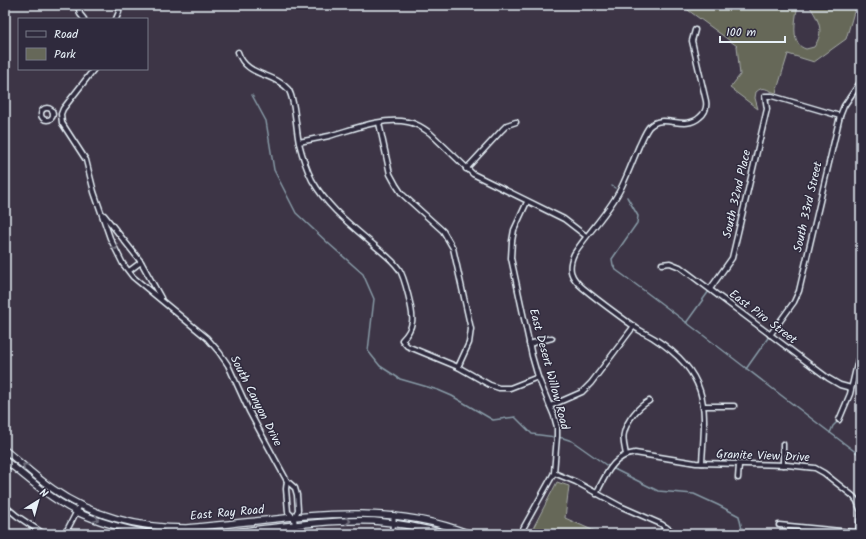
<svg xmlns="http://www.w3.org/2000/svg" width="866" height="539" font-family="Kalam,sans-serif">
  <rect width="100%" height="100%" fill="#3d3546"/>
  <filter id="ink" filterUnits="userSpaceOnUse"><feTurbulence type="fractalNoise" baseFrequency=".025" numOctaves="2"/><feDisplacementMap in="SourceGraphic" scale="8" xChannelSelector="R" yChannelSelector="G"/><feConvolveMatrix kernelMatrix="1 2 1 2 8 2 1 2 1" color-interpolation-filters="sRGB"/></filter>
  <g filter="url(#ink)">
    <!-- green -->
    <g fill="#666859" stroke="#a7aca8">
      <path d="M681,5h117c-2,9 -6,30 0,38 1,3 5,5 8,6l8,-2c11,-16 5,-26 -5,-42h47l-10,34 -32,23 -26,-8 -12,39c-10,-3 -12,-8 -20,-1l-1,6 3,11 -28,-21 10,-13 -3,-29z"/>
      <polygon points="557,482 569,486 565,518 601,534 530,534"/>
    </g>
    <g fill="none" stroke-linecap="round" stroke-linejoin="round">
      <!-- stream -->
      <g stroke="#889ba7" stroke-width="1.5">
        <polyline points="252,95 266,121 274,170 296,213 328,243 363,274 374,299 368,351 380,366 400,379 438,390 452,396 493,420 515,417 532,434 563,438 572,441 606,465 658,491 694,494 718,505 739,516 743,534"/>
        <polyline points="612,186 615,188"/>
        <path d="M627,197l11,19 -1,7 -25,36 1,6 3,5c83,60 163,125 245,186"/>
        <polyline points="686,323 709,291"/>
        <polyline points="746,369 770,335"/>
        <polyline points="830,433 833,426 839,420"/>
      </g>
      <!-- minor casing -->
      <g stroke="#e8f1f8" stroke-width="7">
        <g id="minor">
          <polyline points="78,5 80,14 84,19"/>
          <polyline points="116,19 119,12 120,5"/>
          <path d="M695,30l-3,11 14,60c1,6 -1,12 -6,16 -16,15 -37,-5 -51,10 -4,5 -7,13 -10,19 -6,14 -11,28 -18,42 -11,23 -33,44 -47,66 -7,15 -3,24 9,34 17,14 35,27 53,40 6,4 13,7 19,11 19,12 38,29 45,52 7,22 3,49 2,72"/>
          <path d="M238,52c8,25 35,20 50,37 7,9 8,41 11,54 3,12 7,25 13,37 15,27 40,46 63,66 8,7 18,14 24,23 5,7 15,44 13,53 -1,7 -5,13 -10,18l5,6 51,21 32,18 9,3h11l28,-11"/>
          <polyline points="94,69 63,109 61,114 62,123 86,160 94,192 110,238 123,264 133,277 207,338 219,352 228,365 249,411 263,437 287,481 295,488 297,495 298,510 294,518 296,534"/>
          <circle cx="47" cy="114" r="6"/>
          <polyline points="379,123 390,174 396,185 402,194 443,231 453,248 471,329 469,343 458,367"/>
          <path d="M299,142c10,-2 20,-4 30,-6 25,-7 52,-19 79,-14 8,1 15,6 22,11l43,41 91,45 22,17"/>
          <polyline points="466,169 502,130 507,125 516,122"/>
          <polyline points="104,215 141,262 161,298"/>
          <polyline points="662,264 670,263 680,267 828,378 840,385 851,388"/>
          <polyline points="129,271 141,262"/>
          <polyline points="710,289 732,258 767,109 765,96 772,96 840,116"/>
          <polyline points="770,335 794,302 799,291 840,116 844,106 861,81"/>
          <polyline points="529,344 552,338"/>
          <polyline points="550,406 582,392 591,383 634,326"/>
          <polyline points="703,406 734,406"/>
          <polyline points="839,420 850,394 861,347"/>
          <polyline points="626,455 635,453 696,463 787,465 815,468 824,473 853,496 857,501 861,512 858,534"/>
          <polyline points="783,465 783,444"/>
          <polyline points="554,473 576,482 620,506 661,524 676,534"/>
          <polyline points="738,478 739,465"/>
          <polyline points="287,481 286,489 288,512 294,518"/>
          <path d="M596,494c8,-15 14,-32 30,-39 -1,-7 -4,-16 -2,-22 3,-13 14,-26 25,-32"/>
          <polyline points="5,506 17,516 44,534"/>
          <polyline points="779,525 861,533"/>
          <polyline points="65,534 80,505"/>
          <polyline points="392,534 394,515"/>
          <polyline points="520,534 554,473 557,436 557,427 554,416 538,377 532,356 511,258 512,241 514,230 527,202"/>
          <polyline points="661,534 666,527"/>
        </g>
      </g>
      <!-- major casing -->
      <g stroke="#e8f1f8" stroke-width="8">
        <g id="major">
          <path d="M5,450c16,13 31,27 48,39 38,27 87,39 133,39 95,-7 192,-31 284,6"/>
          <path d="M5,460c23,19 46,39 72,52 24,11 48,17 74,22"/>
          <path d="M218,534c50,-5 105,-15 156,-13 25,2 49,7 73,13"/>
        </g>
      </g>
      <!-- minor -->
      <use href="#minor" stroke="#2f2a3d" stroke-width="4"/>
      <!-- major -->
      <use href="#major" stroke="#2f2a3d" stroke-width="5.5"/>
    </g>
    <!-- one-way arrows -->
    <defs><path id="oneway-chevron" d="M-2-3.5L2.5 0L-2 3.5" fill="none" stroke-width="1.6" stroke-linecap="round" stroke-linejoin="round"/></defs>
    <g stroke="#70707e">
      <use href="#oneway-chevron" transform="translate(115 247) rotate(63)"/>
      <use href="#oneway-chevron" transform="translate(25 466) rotate(-140)"/>
      <use href="#oneway-chevron" transform="translate(96 519) rotate(22)"/>
      <use href="#oneway-chevron" transform="translate(348 521)"/>
    </g>
  </g>
  <g text-anchor="middle" dominant-baseline="central" stroke-width="3" stroke-linejoin="round" paint-order="stroke">
    <!-- street labels -->
    <g font-size="12" fill="#e8f1f8" stroke="#2f2a3d">
      <text transform="translate(737 194) rotate(-77)">South 32nd Place</text>
      <text transform="translate(808 207) rotate(-77)">South 33rd Street</text>
      <text transform="translate(763 317) rotate(37)">East Piro Street</text>
      <text transform="translate(549 369) rotate(75)">East Desert Willow Road</text>
      <text transform="translate(256 401) rotate(63)">South Canyon Drive</text>
      <text transform="translate(763 456) rotate(2)">Granite View Drive</text>
      <text transform="translate(227 513) rotate(-5)">East Ray Road</text>
    </g>
  </g>
  <!-- margin -->
  <rect width="866" height="539" fill="none" stroke="#2f2a3d" stroke-width="20"/>
  <rect x="10" y="10" width="846" height="519" fill="none" stroke="#e8f1f8" stroke-width="1.5" filter="url(#ink)"/>
  <!-- legend -->
  <rect x="18" y="18" width="130" height="52" fill="#2f2a3d" stroke="#797a88"/>
  <rect x="26" y="31" width="20" height="6" fill="#2f2a3d" stroke="#797a88"/>
  <text x="54" y="38" font-size="12" fill="#e8f1f8">Road</text>
  <rect x="26" y="48" width="20" height="12" fill="#666859" stroke="#797a88"/>
  <text x="54" y="58" font-size="12" fill="#e8f1f8">Park</text>
  <!-- north arrow -->
  <g transform="translate(38 501) rotate(37)" stroke="#2f2a3d" stroke-width="3" paint-order="stroke">
  <path d="M0-3L7 15L0 10L-7 15Z" fill="#e8f1f8"/>
  <text y="-6" font-size="11" font-weight="bold" text-anchor="middle" fill="#e8f1f8">N</text>
  </g>
  <!-- scale -->
  <path d="M720 36v6h65v-6" fill="none" stroke="#e8f1f8" stroke-width="2"/>
  <text x="726" y="36" font-size="12" fill="#e8f1f8" stroke="#2f2a3d" stroke-width="3" paint-order="stroke">100 m</text>
</svg>
